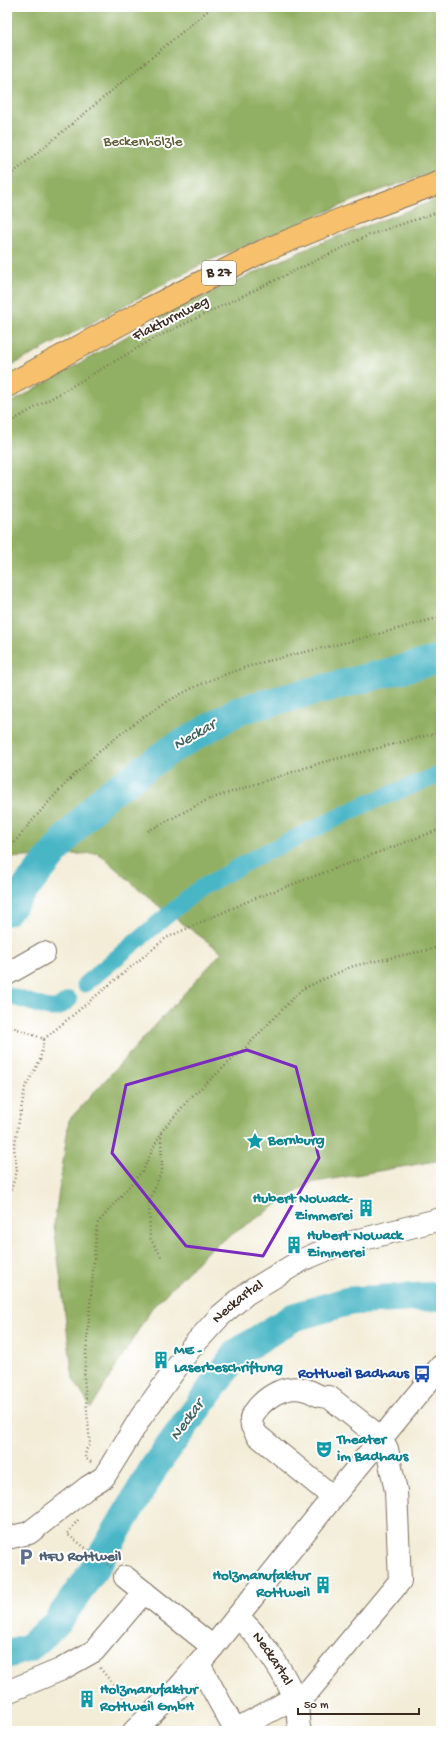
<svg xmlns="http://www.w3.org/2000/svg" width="448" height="1738" font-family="'Gochi Hand',sans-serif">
  <rect width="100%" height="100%" fill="#fff"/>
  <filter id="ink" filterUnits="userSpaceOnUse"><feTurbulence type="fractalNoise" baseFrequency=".025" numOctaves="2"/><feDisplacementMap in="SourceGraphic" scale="8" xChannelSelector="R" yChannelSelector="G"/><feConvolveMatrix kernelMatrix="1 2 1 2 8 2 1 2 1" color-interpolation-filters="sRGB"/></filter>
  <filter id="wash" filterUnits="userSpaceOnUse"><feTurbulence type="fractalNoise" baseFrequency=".012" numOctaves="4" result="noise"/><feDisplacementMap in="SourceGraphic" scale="16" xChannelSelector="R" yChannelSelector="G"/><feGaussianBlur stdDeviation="0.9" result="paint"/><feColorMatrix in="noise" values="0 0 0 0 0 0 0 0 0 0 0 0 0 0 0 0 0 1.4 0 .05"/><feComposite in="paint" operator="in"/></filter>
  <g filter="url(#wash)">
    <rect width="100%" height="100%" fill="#f3edd8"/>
    <!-- forest -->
    <g fill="#92b063" stroke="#666d40">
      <polygon points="7,7 441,7 441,169 367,195 206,262 7,368"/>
      <polygon points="441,198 441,1160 310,1183 210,1249 151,1309 91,1408 73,1379 54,1225 69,1120 222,952 160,907 98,853 7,858 7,405 169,312 313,246"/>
    </g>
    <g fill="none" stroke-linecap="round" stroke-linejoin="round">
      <!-- canal -->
      <g stroke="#4ab6c6" stroke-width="17">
        <polyline points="85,984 199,889 258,856 368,803 441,774"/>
        <polyline points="7,995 48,1008 58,1008 69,1000"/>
      </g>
      <!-- river -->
      <g stroke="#4ab6c6" stroke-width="29">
        <polyline points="7,911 68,836 103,798 169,751 240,710 441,659"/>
        <polyline points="7,1654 28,1648 56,1624 94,1569 155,1466 238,1352 294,1317 349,1301 441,1296"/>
      </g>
    </g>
  </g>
  <g filter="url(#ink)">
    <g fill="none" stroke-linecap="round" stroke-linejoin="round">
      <!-- minor casing -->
      <g stroke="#7b6e5f" stroke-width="24">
        <g id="minor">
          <polyline points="7,974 44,953"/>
          <path id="s1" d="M7,1538l22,-5 59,-46 16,-10 37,-60 49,-68 30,-33 26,-22 56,-34 31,-13 108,-28"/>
          <polyline points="125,1577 213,1647"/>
          <path id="s2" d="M237,1617c21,16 52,61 59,87 3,8 1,18 4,27"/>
          <polyline points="199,1664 235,1730 294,1698"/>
          <polyline points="7,1692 60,1670 94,1651 144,1592"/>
          <path d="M297,1705l103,-124 -4,-90 -9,-42 -6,-11 -52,-41c-14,0 -12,-4 -23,-7 -22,-7 -45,9 -55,28l1,8 5,9 76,62"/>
          <polyline points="134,1731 179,1687 213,1647 333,1497 441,1366"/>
        </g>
      </g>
      <!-- major casing -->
      <g stroke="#7b6e5f" stroke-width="24">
        <polyline id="major" points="7,386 148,309 263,251 354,214 441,182"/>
      </g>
      <!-- path -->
      <g stroke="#7b6e5f" stroke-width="2.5" stroke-dasharray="1 3" stroke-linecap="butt">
        <polyline points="7,178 212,7"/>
        <polyline points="7,424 153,339 369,235 441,211"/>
        <polyline points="148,831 207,800 320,763 441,732"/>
        <path d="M7,852c55,-71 124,-141 209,-174 39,-16 82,-24 123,-34 34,-8 68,-18 102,-27"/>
        <polyline points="7,1025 44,1039 40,1060 25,1088 14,1148 17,1171 7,1202 9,1230 7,1249"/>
        <polyline points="44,1039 166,938 253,899 441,829"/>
        <polyline points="161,1133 162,1170 149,1202 150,1238 162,1258"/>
        <polyline points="91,1462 85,1458 86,1450 90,1444 84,1377 97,1224 143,1170 161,1132 190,1098 246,1047 302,989 353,966 441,947"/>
        <polyline points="78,1520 67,1534 111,1567"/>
        <polyline points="100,1668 132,1708"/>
      </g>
      <!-- minor -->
      <use href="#minor" stroke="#fff" stroke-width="22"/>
      <!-- major -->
      <use href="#major" stroke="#f7c06c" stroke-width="22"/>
    </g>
  </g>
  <!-- marked area -->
  <path fill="none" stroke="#7b2cbf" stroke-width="3" stroke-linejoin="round" d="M247,1050l49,17 23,91 -56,98 -77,-10 -74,-93 14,-68z"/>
  <!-- icons -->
  <defs>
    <g id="sight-bare" transform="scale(1.38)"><path d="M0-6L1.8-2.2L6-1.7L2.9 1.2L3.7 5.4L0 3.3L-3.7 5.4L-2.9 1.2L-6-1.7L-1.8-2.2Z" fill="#0f9aa8" stroke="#fff" stroke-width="2.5" paint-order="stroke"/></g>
    <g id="building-bare" transform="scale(1.38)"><path d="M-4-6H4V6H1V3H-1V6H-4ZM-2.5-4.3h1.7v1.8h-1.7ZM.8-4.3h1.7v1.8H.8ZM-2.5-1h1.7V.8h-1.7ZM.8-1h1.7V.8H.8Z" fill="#0f9aa8" stroke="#fff" stroke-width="2.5" paint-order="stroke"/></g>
    <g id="bus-bare" transform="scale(1.38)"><path d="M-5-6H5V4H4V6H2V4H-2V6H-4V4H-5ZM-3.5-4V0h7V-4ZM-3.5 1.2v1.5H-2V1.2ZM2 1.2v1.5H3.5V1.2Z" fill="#1a4fb4" stroke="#fff" stroke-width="2.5" paint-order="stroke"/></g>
    <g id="theatre-bare" transform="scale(1.38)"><path d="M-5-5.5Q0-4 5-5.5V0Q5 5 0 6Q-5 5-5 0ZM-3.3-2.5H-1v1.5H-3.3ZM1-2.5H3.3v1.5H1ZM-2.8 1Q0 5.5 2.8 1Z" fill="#0f9aa8" stroke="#fff" stroke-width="2.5" paint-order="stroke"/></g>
    <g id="parking-bare" transform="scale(1.38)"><path d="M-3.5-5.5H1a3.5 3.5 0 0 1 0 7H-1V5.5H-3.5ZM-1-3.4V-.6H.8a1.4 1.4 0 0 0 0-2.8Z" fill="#5c6f8a" stroke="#fff" stroke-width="2.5" paint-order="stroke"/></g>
  </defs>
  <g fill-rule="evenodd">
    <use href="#sight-bare" x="255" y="1141"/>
    <use href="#building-bare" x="366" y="1208"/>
    <use href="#building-bare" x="294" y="1245"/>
    <use href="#building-bare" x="161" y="1360"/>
    <use href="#bus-bare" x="422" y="1374"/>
    <use href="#theatre-bare" x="324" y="1449"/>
    <use href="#parking-bare" x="26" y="1557"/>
    <use href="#building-bare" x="323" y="1585"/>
    <use href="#building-bare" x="87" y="1699"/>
  </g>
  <g text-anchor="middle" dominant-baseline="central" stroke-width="4" stroke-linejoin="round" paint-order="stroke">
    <!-- shield labels -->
    <rect fill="#fff" stroke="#766a62" stroke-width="1" x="202" y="261" width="34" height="24" rx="3"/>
    <g font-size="14" font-weight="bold" fill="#3b2a1e">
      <text x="219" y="273">B 27</text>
    </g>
    <!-- park labels -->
    <g font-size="15" fill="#605b37" stroke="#fff">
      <text x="143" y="142">Beckenhölzle</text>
    </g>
    <!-- street labels -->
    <g font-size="15" fill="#3b2a1e" stroke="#fff">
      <text transform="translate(171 319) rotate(-27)">Flakturmweg</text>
      <text stroke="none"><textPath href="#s1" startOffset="338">Neckartal</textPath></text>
      <text stroke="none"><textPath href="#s2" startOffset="55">Neckartal</textPath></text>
    </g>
    <!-- culture labels -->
    <g font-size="15" font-weight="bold" fill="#0d838f" stroke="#fff" text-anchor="start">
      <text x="268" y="1141">Bernburg</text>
      <text x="353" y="1199" text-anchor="end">Hubert Nowack-<tspan x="353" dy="17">Zimmerei</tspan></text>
      <text x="307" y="1236">Hubert Nowack<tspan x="307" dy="17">Zimmerei</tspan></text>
      <text x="174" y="1351">ME -<tspan x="174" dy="17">Laserbeschriftung</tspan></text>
      <text x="337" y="1440">Theater<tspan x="337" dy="17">im Badhaus</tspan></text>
      <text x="310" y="1576" text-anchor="end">Holzmanufaktur<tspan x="310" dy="17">Rottweil</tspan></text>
      <text x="100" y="1690">Holzmanufaktur<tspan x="100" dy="17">Rottweil GmbH</tspan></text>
    </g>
    <!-- transit labels -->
    <g font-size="15" font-weight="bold" fill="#164399" stroke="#fff" text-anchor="end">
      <text x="409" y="1374">Rottweil Badhaus</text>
    </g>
    <!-- service labels -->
    <g font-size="15" font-weight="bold" fill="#4e5e75" stroke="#fff" text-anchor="start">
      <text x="39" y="1557">HFU Rottweil</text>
    </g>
    <!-- water labels -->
    <g font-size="16" font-style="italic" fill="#416261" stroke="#fff">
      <text transform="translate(195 736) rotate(-30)">Neckar</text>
      <text transform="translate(188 1421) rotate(-54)">Neckar</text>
    </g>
  </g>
  <!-- margin -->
  <rect width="448" height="1738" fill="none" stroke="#fff" stroke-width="24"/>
  <!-- scale -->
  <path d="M298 1708v6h121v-6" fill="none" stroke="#3b2a1e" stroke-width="2"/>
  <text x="304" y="1708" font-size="12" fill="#3b2a1e" stroke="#ffffff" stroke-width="3" paint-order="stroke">50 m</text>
</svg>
